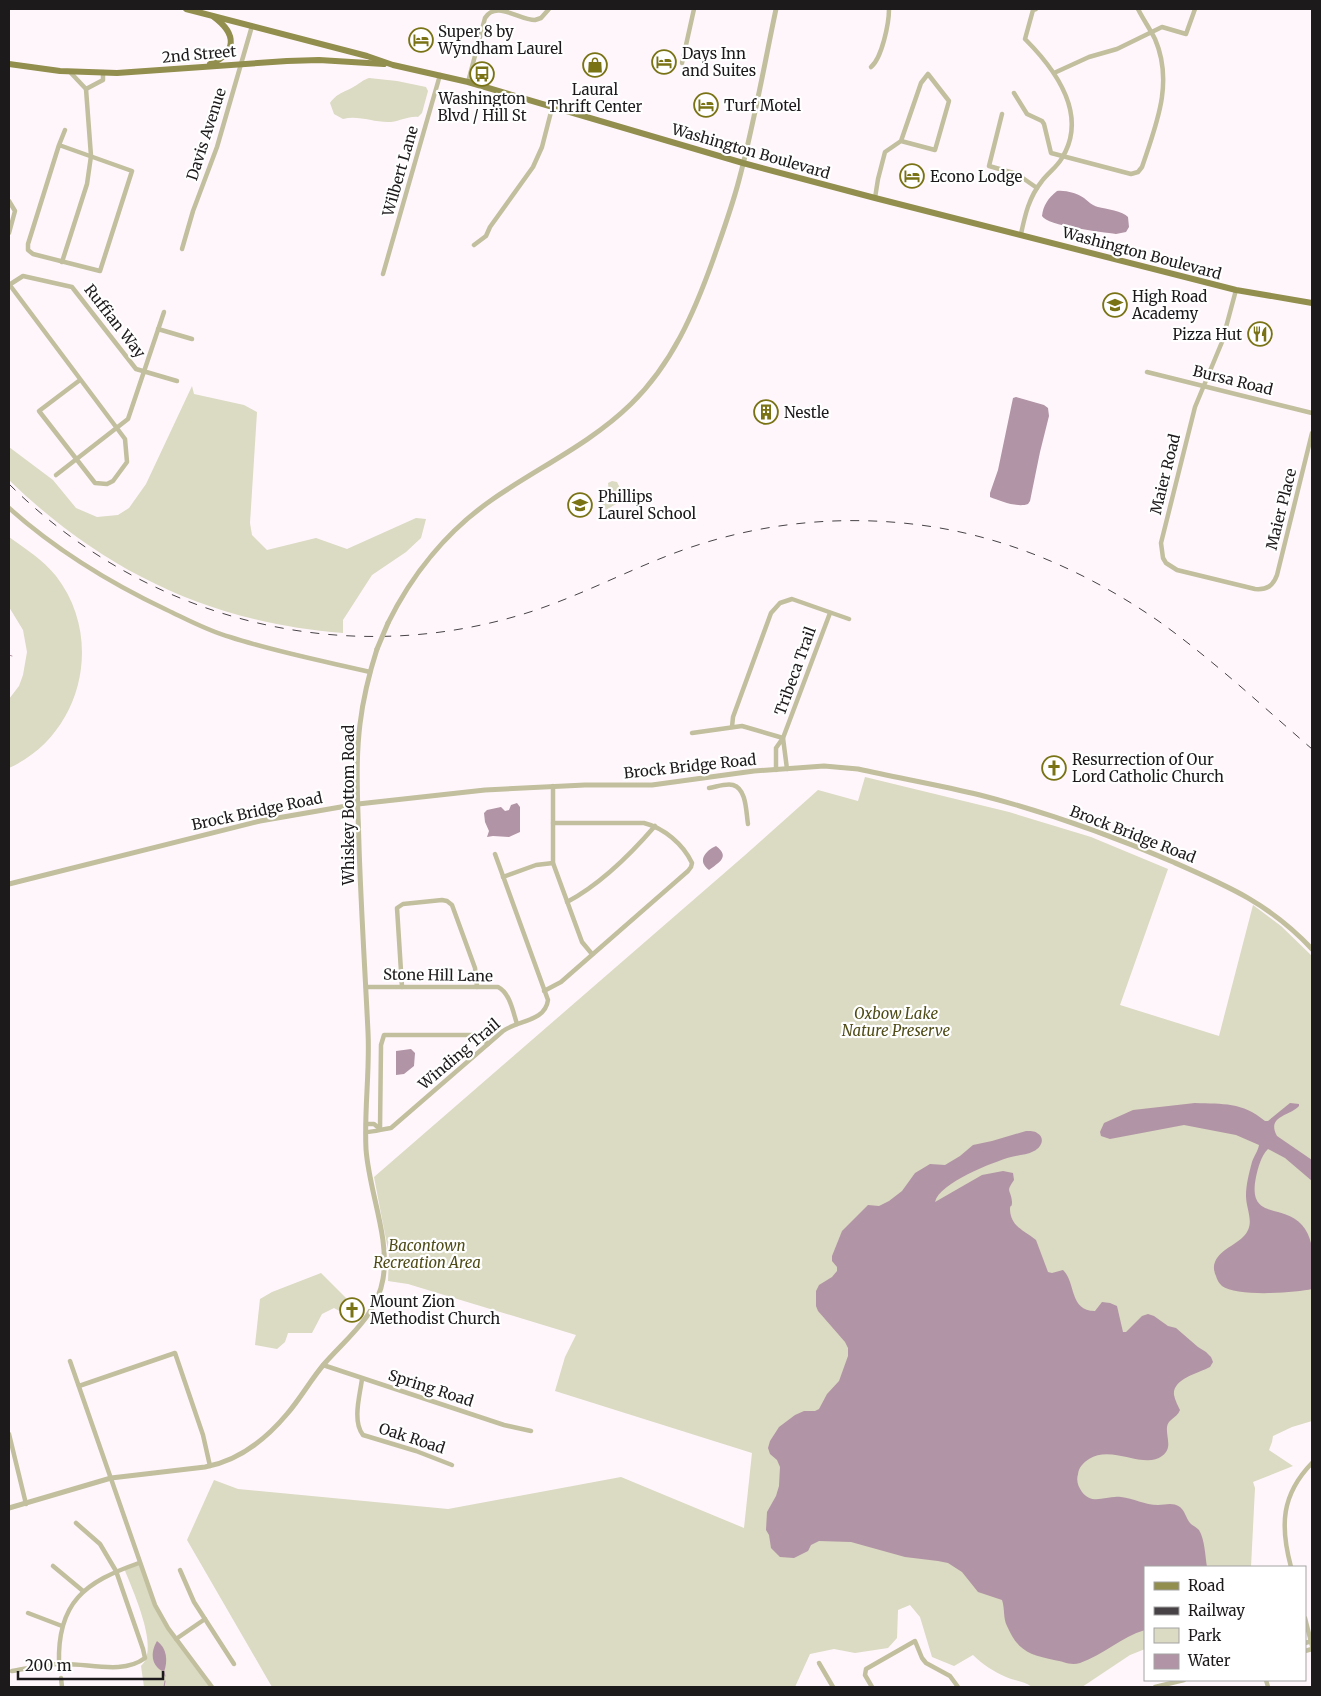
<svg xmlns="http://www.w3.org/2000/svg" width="1321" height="1696" font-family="Merriweather,serif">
  <rect width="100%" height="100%" fill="#fff6fb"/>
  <!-- green -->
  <g fill="#dbdac2">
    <path d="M369,78l28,3 29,6 2,4 -6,22 -4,4c-10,-1 -17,4 -27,5 -17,1 -32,-7 -48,-3l-9,-5 -4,-11c8,-11 14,-10 25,-17 5,-3 8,-6 14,-8z"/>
    <path d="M192,386l2,8 50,11 13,7 -7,111 2,12 15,15 49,-12 31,11 69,-31 10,1 -5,19 -15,14 -34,23 -29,45v13c-132,-10 -240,-62 -334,-153v-33l44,33 23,28 21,9 21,-2 11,-7 17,-24z"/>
    <polygon points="612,481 617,482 623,494 621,498 614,501 616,504 606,510 599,499 609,492 608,483"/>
    <path d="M9,537c17,12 34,23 47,39 49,63 26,159 -47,192v-69l10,-13 4,-11 4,-23 -4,-22 -14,-23z"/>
    <path d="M865,777l144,35 82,25 77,32 -48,136 99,31 34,-131 28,21 31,30v465l-20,6 -19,9 -1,6 -3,8 24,16 -40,16 2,6 -4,79h-106v82l-15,6 -48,32h-50c-8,-6 -17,-6 -26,-10 -13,-6 -23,-12 -33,-22l-19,11 -22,-9 -12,-40 -10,-12 -12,5 -1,28 -9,10 -33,5 -21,-4 -24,5 -15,33h-523l-85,-147 27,-60 24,9 210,20 173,-32 123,51 8,-75 -197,-62 10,-34 11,-22 -168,-51 -20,-3 1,-26 -15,-78 370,-321 74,-66 40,11z"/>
    <polygon points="321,1273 349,1301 343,1313 334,1308 322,1314 312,1333 288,1333 285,1342 277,1349 255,1345 260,1299 272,1292"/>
    <path d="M139,1563l21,53 52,71h-68l-3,-21c20,-16 -9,-77 -17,-98z"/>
  </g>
  <!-- water -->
  <g fill="#b194a5">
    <path d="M1057,191c8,-1 20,2 27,7 5,4 7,7 14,9 8,2 25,4 30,10l1,10 -3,5 -10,2c-14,-2 -69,-8 -74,-18 1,-10 6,-18 15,-25z"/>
    <path d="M1016,397l28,8 4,3 1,8 -9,36 -10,49 -2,3c-10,4 -28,-3 -38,-7v-4l8,-23 15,-72z"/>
    <polygon points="517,803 520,807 520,832 509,837 493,836 487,837 489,831 485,822 484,813 487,810 501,807 505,811 509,810 511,805"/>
    <path d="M716,846c15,11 2,17 -7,24 -12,-9 -4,-19 7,-24z"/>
    <polygon points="411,1049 415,1053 414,1066 404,1074 396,1075 396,1051"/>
    <path d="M1195,1103c28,1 47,-1 70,18h3l22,-18 9,1v2c-9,10 -33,10 -22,30l35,24v21l-27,-23 -17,-9c-7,7 -10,19 -12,28 -9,44 27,26 46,48 15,17 10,43 10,64 -17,4 -76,8 -90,-3 -3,-3 -5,-6 -6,-10 -2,-4 -3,-10 -1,-14 6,-15 27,-18 33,-32 5,-10 -2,-23 -2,-34 0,-11 3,-23 6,-34 2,-6 6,-11 7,-17l-23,-10 -52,-10 -74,14 -9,-3 -1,-4 4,-9 29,-13z"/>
    <path d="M1026,1131c3,0 9,0 11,2 9,5 4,15 -3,18 -7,4 -16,4 -23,6 -18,5 -72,26 -76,45l47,-27 21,-4 10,2 1,7c-9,13 -3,9 -2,22 0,7 -2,1 -2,8 1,17 15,21 26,30l12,32 4,1 11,-3c13,12 6,41 32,41l7,-9 8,1 7,3 6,26h3l16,-16 6,-2 6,2 14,10 8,2 22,19 8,5 5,5 2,5 -3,5c-11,6 -38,12 -36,28 1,5 4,11 6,15 -3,8 -12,9 -13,17 -1,11 6,21 -5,29 -18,14 -50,-12 -73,3 -6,4 -10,8 -11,15 -2,7 0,12 4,18 11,14 24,3 39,5 12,1 24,8 37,8 8,0 14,-3 22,2 5,4 6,11 10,16 3,3 6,4 9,7 6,10 6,26 8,37h-62v63c-24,7 -42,25 -65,33 -10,3 -17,-2 -26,-3 -25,-5 -36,-9 -47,-34 -4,-8 -2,-17 -5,-26l-24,-8 -16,-20 -14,-9 -10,-2 -33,-4 -54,-15 -32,-1 -8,4 -3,6 -14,7 -14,-1 -9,-9 -2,-13 -3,-5 1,-18 9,-16 3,-10 1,-19 -3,-7 -7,-6 -2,-6 2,-7 9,-14 16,-12 9,-4h11l4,-2 8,-15 12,-13 9,-25v-8l-3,-6 -27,-31 -2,-5v-15l3,-6 13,-8 5,-6v-4l-5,-6v-5l10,-25 26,-26 11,1 10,-5 13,-10 13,-18 15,-9 15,1 15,-9 13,-11 19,-4z"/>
    <path d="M157,1641c10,7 11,20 7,31 -13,-6 -14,-19 -7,-31z"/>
  </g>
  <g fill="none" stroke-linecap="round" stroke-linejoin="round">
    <!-- stream -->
    <g stroke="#b194a5" stroke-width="1">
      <polyline points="9,655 12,656"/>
      <polyline points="164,1672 165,1676"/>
      <polyline points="164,1687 165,1681"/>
    </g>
    <!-- minor -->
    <g stroke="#c1bf9e" stroke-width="4.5">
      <polyline points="682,63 694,9"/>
      <path d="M871,67c11,-9 18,-44 18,-58"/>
      <polyline points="1054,73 1089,57 1117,49 1162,27 1186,34 1195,9"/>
      <path d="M468,82l17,-64c11,-18 34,2 50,2l6,-2 8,-9"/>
      <polyline points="86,89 103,80 103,72"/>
      <path d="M1014,93l13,21 15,7 2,3 7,29 80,21 7,-2 4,-5c14,-42 32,-84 13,-128 -5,-10 -12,-20 -17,-30"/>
      <polyline points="1002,114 989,166 1017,174 1037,188"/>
      <polyline points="59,145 132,171 100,271 33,254 28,250 28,244 59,145 65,130"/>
      <polyline points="875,198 878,179 885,152 901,141 921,83 928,74 949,101 935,150 901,141"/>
      <polyline points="9,201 15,211 9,233"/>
      <path d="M1021,234c4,-19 8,-37 21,-53 6,-8 15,-14 20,-23 27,-44 -7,-89 -37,-119l8,-29 3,-1"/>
      <polyline points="474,245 486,236 490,227 533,167 542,147 552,108"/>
      <polyline points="182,249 193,211 217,147 252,26"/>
      <polyline points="62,262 87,184 91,156 86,89 70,72"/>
      <polyline points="383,274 440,75"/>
      <polyline points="9,284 125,439 127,462 113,481 107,484 95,483 39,411 80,380"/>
      <polyline points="9,285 23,276 72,287 136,369 177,381"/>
      <path d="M1236,290l-14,52 -27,65 -34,136 2,15 3,5 11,7 78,19c12,1 18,-3 22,-14l35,-142"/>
      <polyline points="158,329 192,339"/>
      <polyline points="1147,372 1312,413"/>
      <polyline points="56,475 128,419 164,312"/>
      <path d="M9,508c47,42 101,75 158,102 21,10 41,21 63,27 46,15 93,24 140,35"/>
      <polyline points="732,727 733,717 771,613 780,603 792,599 849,619"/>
      <polyline points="692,733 742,726 783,738 830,613"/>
      <polyline points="776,770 776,748 783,738 787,769"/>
      <polyline points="553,786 553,863 582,942 592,954"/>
      <path d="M709,788c7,-1 17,-5 24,-3 14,4 13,28 15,39"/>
      <polyline points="503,877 536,865 553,863"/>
      <path d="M567,902c34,-18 63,-47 88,-76"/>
      <path d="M366,987h132c12,6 15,25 19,37"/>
      <polyline points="402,987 397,908 403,904 442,900 447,901 452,905 475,968 477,987"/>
      <path d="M544,991l17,-9 127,-111 3,-4 1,-4c-9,-19 -28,-35 -48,-40h-91"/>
      <polyline points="366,1124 374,1124 380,1129"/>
      <polyline points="380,1129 381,1045 384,1035 475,1035 481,1037 488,1044"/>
      <path d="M366,1132c9,0 16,-3 25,-4l112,-97c15,-11 42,-9 45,-31l-53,-146"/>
      <polyline points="70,1361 155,1605 168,1628 212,1687"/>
      <polyline points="323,1365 504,1425 531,1431"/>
      <path d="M362,1379c-2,16 -10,42 1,56l53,16 36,14"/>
      <polyline points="79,1386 175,1353 203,1435 210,1466"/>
      <polyline points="9,1434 26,1504"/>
      <polyline points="53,1566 83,1591"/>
      <path d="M1291,1567c-11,-41 -10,-72 21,-104"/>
      <polyline points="180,1570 194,1602 234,1664"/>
      <polyline points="28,1613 62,1626"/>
      <polyline points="1305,1618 1312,1646"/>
      <polyline points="176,1639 205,1619"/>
      <polyline points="1305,1643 1312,1641"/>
      <polyline points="1305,1651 1312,1649"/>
      <polyline points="819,1663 833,1687"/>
      <path d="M59,1664c-2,-62 26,-82 80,-101"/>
      <path d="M12,1671c16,-3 33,-7 50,-7 26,-1 61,11 83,-6l-2,-9 -27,-78 -16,-27 -24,-21"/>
      <polyline points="61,1678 62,1687"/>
      <polyline points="1266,1680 1268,1687"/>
      <polyline points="872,1687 865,1675 866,1669 915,1641 922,1658 926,1663 950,1676 958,1687"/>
      <polyline points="1155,1687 1184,1680"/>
    </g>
    <!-- tertiary -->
    <g stroke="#c1bf9e" stroke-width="5">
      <path d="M388,623c24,-49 60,-93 105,-124 46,-32 97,-55 138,-95 41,-40 63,-91 82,-144 9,-26 19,-53 26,-80 15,-56 25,-114 37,-171"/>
      <path d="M9,884l251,-63 98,-17 127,-14 100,-5h67l102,-14 70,-5 34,3c40,9 81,16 122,26 66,17 130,40 193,67 55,24 97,42 139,87"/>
      <path d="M9,1508l102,-30 94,-11c33,-6 61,-28 82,-53 14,-16 24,-35 38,-51 23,-26 52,-48 58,-84 7,-42 -14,-87 -17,-130 -2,-39 4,-78 2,-117 -3,-62 -7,-124 -9,-186 -1,-40 -4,-82 1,-122 3,-25 9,-50 17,-75"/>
    </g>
    <!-- primary -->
    <g stroke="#928e4d" stroke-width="6">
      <polyline points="186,9 367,56 393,65 468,82 743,163 875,198 1236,290 1312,303"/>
      <polyline points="9,64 60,71 117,73 287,61 319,60 384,64"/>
      <path d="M210,64c27,-11 27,-30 4,-47"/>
    </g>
    <!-- rail -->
    <path stroke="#464245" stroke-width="1" stroke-dasharray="9 9" stroke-linecap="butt" d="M9,484c138,137 337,188 524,127 48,-16 92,-39 139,-57 84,-32 174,-41 262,-27 81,13 156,47 223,93 55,39 104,85 155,129"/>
    <!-- tertiary-bridge -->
    <polyline stroke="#c1bf9e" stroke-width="5" points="377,649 388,623"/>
  </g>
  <!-- icons -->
  <defs>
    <g id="hotel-ring" transform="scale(1.25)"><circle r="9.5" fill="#fff" stroke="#797316" stroke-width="1.5"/><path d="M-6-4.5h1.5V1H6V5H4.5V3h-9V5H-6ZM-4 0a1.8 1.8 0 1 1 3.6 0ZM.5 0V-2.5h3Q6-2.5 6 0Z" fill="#797316"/></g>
    <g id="shop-ring" transform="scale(1.25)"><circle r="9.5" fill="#fff" stroke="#797316" stroke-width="1.5"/><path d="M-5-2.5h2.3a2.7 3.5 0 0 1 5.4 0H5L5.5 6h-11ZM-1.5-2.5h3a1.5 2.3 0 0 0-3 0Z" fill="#797316"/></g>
    <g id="bus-ring" transform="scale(1.25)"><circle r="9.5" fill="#fff" stroke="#797316" stroke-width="1.5"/><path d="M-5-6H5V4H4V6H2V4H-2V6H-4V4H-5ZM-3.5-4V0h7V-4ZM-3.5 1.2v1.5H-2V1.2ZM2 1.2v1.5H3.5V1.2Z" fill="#797316"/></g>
    <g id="school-ring" transform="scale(1.25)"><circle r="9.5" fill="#fff" stroke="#797316" stroke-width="1.5"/><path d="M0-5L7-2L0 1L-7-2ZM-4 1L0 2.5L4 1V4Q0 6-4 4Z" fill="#797316"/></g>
    <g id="restaurant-ring" transform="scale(1.25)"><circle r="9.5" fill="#fff" stroke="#797316" stroke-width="1.5"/><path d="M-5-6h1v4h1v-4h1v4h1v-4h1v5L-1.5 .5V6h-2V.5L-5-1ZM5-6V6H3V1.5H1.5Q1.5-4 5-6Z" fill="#797316"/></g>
    <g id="building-ring" transform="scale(1.25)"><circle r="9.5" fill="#fff" stroke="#797316" stroke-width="1.5"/><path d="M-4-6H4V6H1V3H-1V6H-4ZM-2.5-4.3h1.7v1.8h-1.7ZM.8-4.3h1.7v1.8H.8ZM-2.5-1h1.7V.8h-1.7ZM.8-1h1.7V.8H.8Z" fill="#797316"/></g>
    <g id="church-ring" transform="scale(1.25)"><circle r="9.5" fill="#fff" stroke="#797316" stroke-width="1.5"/><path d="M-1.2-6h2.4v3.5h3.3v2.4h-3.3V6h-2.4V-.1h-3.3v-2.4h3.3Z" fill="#797316"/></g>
  </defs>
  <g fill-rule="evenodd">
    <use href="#hotel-ring" x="421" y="40"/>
    <use href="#hotel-ring" x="664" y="62"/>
    <use href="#shop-ring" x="595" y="65"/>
    <use href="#bus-ring" x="482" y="74"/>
    <use href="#hotel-ring" x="706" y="105"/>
    <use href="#hotel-ring" x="912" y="176"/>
    <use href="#school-ring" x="1115" y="305"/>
    <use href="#restaurant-ring" x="1260" y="334"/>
    <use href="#building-ring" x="766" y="412"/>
    <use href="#school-ring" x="580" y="505"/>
    <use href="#church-ring" x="1054" y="768"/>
    <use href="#church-ring" x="352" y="1310"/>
  </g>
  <g text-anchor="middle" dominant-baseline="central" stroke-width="4.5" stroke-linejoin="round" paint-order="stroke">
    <!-- poi labels -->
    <g font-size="15" fill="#1d1a1c" stroke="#fff" text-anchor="start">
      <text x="438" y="31">Super 8 by<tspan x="438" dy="17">Wyndham Laurel</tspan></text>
      <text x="682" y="53">Days Inn<tspan x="682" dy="17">and Suites</tspan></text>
      <text x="595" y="89" text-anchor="middle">Laural<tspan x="595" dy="17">Thrift Center</tspan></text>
      <text x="482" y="98" text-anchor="middle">Washington<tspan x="482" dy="17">Blvd / Hill St</tspan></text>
      <text x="724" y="105">Turf Motel</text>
      <text x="930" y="176">Econo Lodge</text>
      <text x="1132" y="296">High Road<tspan x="1132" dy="17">Academy</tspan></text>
      <text x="1242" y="334" text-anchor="end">Pizza Hut</text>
      <text x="784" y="412">Nestle</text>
      <text x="598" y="496">Phillips<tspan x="598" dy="17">Laurel School</tspan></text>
      <text x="1072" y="759">Resurrection of Our<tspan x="1072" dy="17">Lord Catholic Church</tspan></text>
      <text x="370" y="1301">Mount Zion<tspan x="370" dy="17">Methodist Church</tspan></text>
    </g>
    <!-- street labels -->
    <g font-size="15" fill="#1d1a1c" stroke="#fff">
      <text transform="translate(199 54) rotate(-5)">2nd Street</text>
      <text transform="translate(206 134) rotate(-72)">Davis Avenue</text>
      <text transform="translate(751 151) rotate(16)">Washington Boulevard</text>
      <text transform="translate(400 171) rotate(-74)">Wilbert Lane</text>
      <text transform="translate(1142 253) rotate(15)">Washington Boulevard</text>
      <text transform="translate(115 321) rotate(52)">Ruffian Way</text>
      <text transform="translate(1233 380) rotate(14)">Bursa Road</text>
      <text transform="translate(1165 474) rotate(-76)">Maier Road</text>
      <text transform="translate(1281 509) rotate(-76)">Maier Place</text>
      <text transform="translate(795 671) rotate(-70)">Tribeca Trail</text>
      <text transform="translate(690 766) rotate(-6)">Brock Bridge Road</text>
      <text transform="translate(348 805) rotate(-90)">Whiskey Bottom Road</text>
      <text transform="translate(257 811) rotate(-12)">Brock Bridge Road</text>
      <text transform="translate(1133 834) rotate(21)">Brock Bridge Road</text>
      <text transform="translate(438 975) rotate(1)">Stone Hill Lane</text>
      <text transform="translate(459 1054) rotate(-40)">Winding Trail</text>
      <text transform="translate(431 1388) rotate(18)">Spring Road</text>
      <text transform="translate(412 1438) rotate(18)">Oak Road</text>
    </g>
    <!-- park labels -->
    <g font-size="15" font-style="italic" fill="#4f4c18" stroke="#fff">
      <text x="896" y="1013">Oxbow Lake<tspan x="896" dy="17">Nature Preserve</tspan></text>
      <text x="427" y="1245">Bacontown<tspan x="427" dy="17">Recreation Area</tspan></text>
    </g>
  </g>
  <!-- border -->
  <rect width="1321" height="1696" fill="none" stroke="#1d1a1c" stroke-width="20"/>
  <!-- legend -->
  <rect x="1144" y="1566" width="162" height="115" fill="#ffffff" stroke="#a5a3a4"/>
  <rect x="1154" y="1582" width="25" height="8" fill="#928e4d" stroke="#a5a3a4"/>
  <text x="1188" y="1591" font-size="15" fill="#1d1a1c">Road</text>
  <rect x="1154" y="1607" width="25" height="8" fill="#464245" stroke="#a5a3a4"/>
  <text x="1188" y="1616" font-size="15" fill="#1d1a1c">Railway</text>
  <rect x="1154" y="1628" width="25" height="15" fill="#dbdac2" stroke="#a5a3a4"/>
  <text x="1188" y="1641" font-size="15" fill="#1d1a1c">Park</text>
  <rect x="1154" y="1654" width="25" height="15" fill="#b194a5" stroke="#a5a3a4"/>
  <text x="1188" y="1666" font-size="15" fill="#1d1a1c">Water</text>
  <!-- scale -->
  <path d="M18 1671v8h145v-8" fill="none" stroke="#1d1a1c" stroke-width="2.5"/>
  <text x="25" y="1671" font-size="15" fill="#1d1a1c" stroke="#ffffff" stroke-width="4" paint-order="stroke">200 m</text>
</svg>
